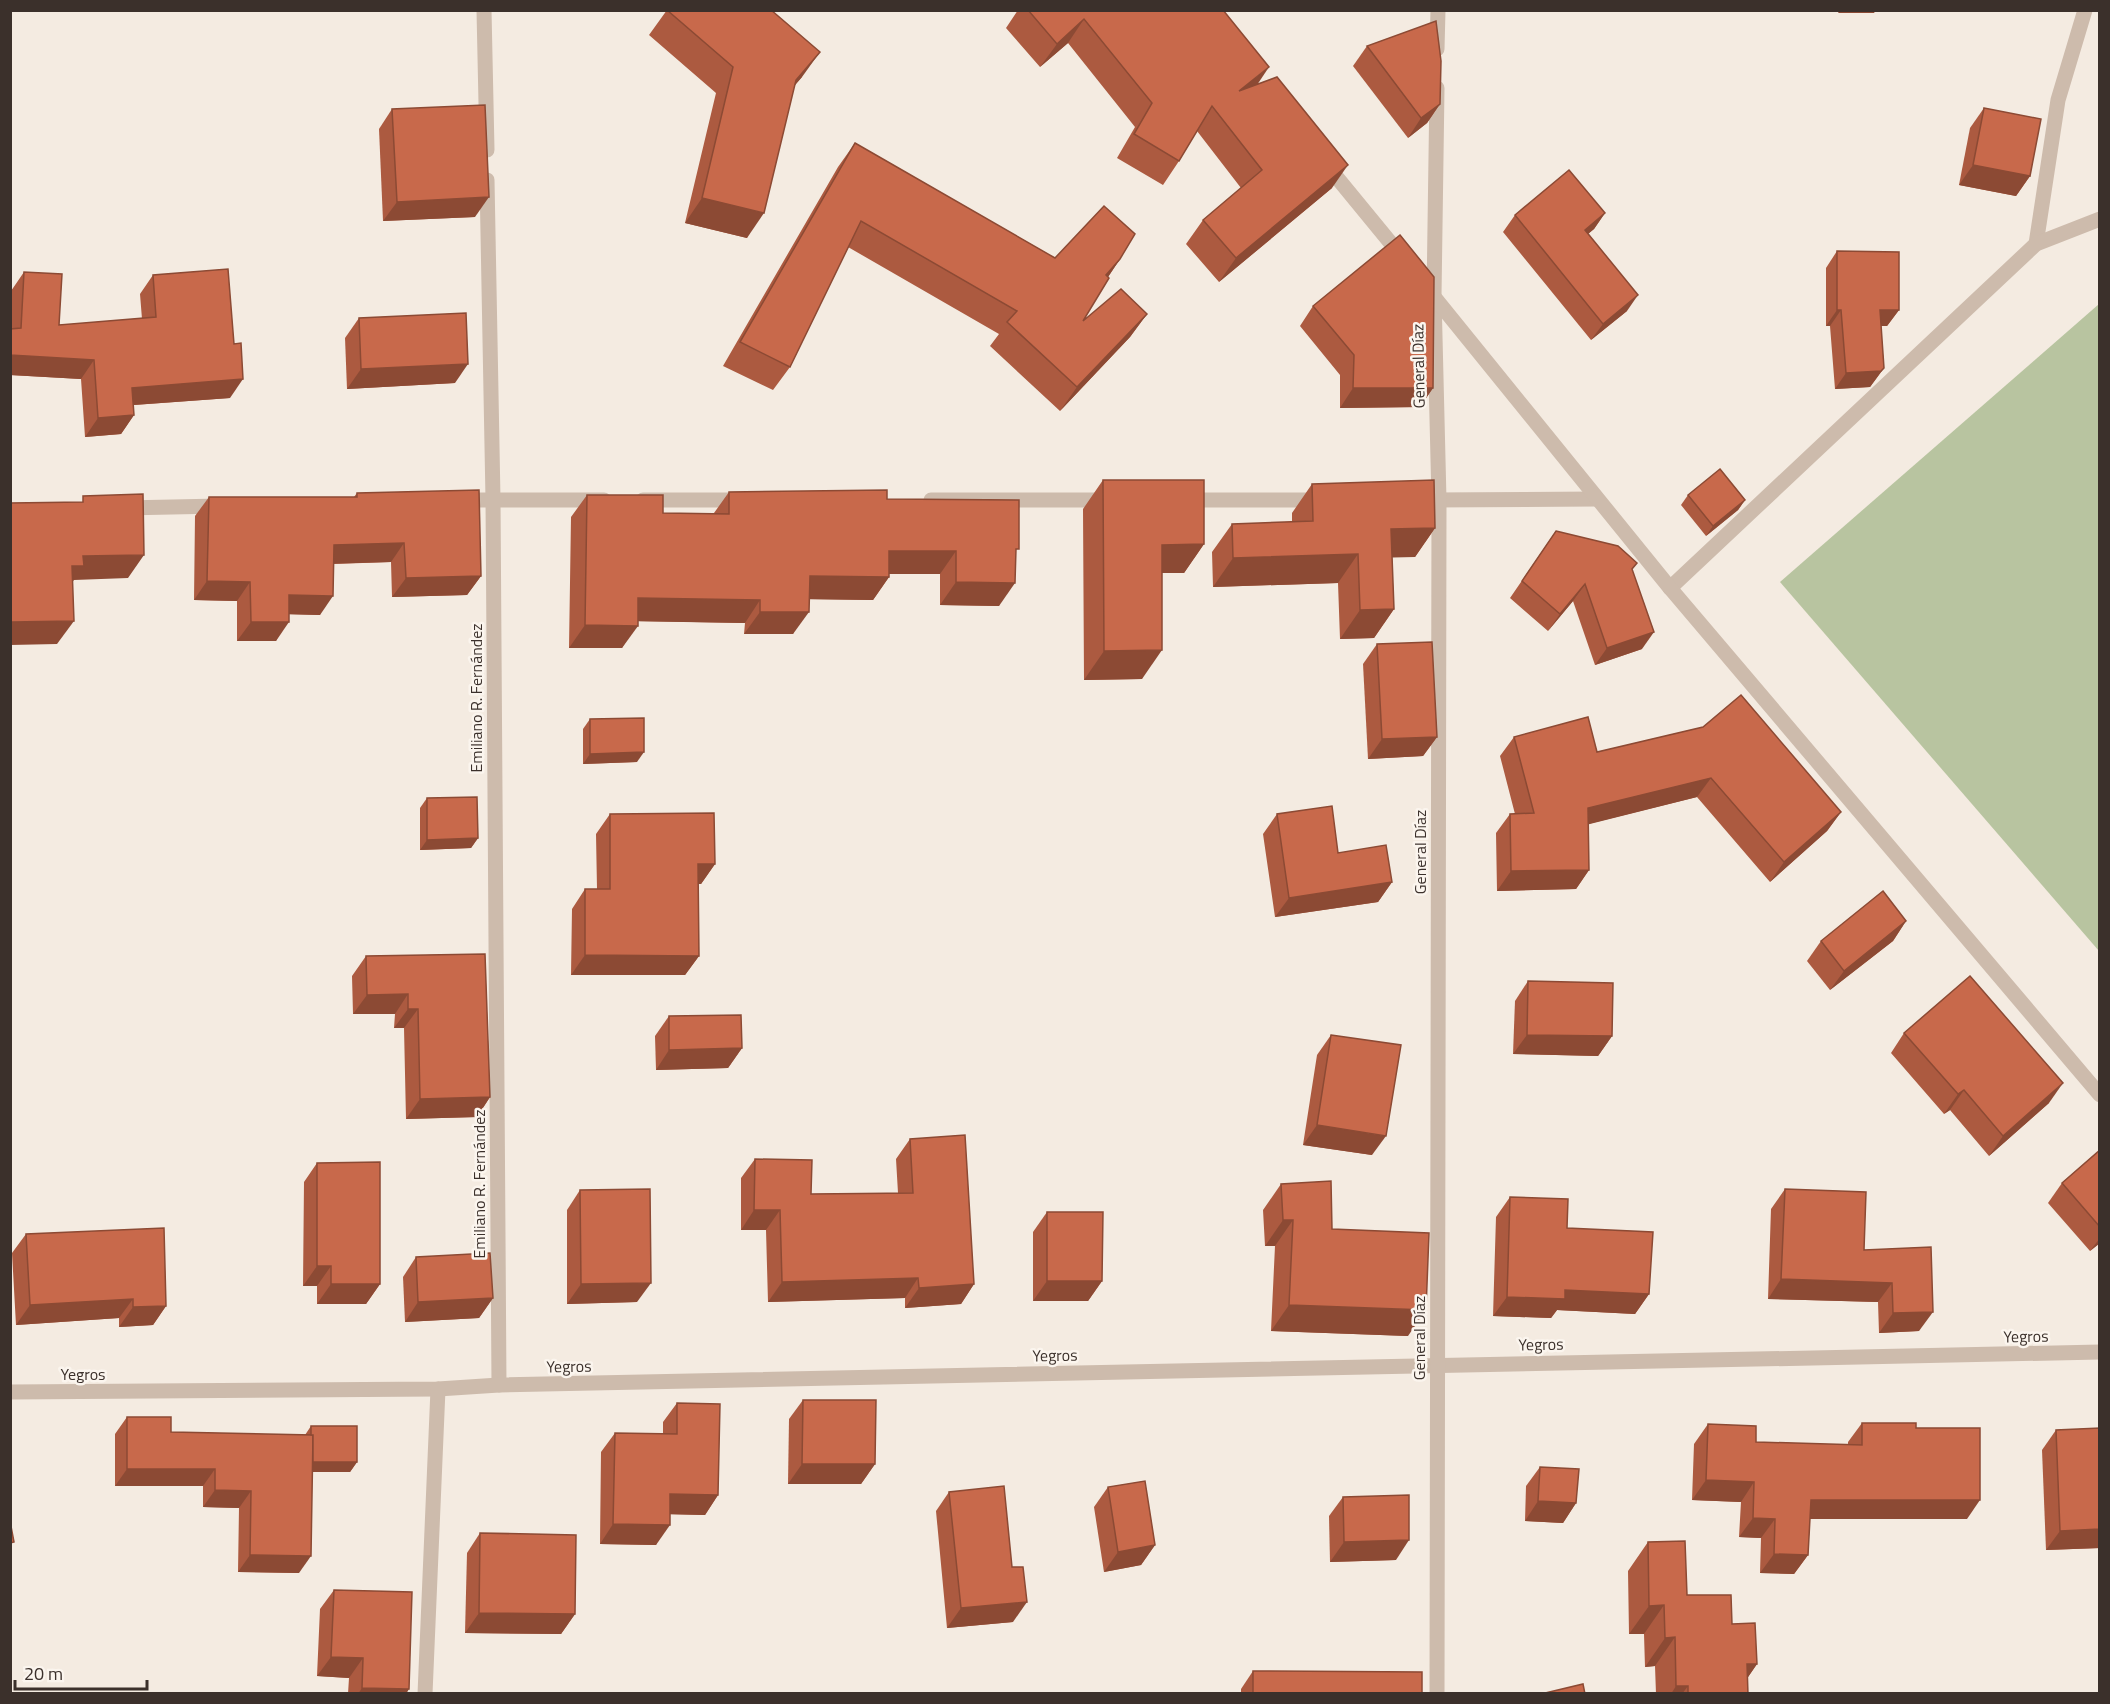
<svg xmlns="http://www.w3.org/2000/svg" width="2110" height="1704" font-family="'Titillium Web',sans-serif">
  <rect width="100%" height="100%" fill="#f4ebe1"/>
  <!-- green -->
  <polygon fill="#b8c4a0" points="2099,304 2099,951 1780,582"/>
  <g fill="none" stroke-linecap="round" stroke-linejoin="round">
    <!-- minor -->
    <g stroke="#cdbbac" stroke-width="15">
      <polyline points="484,10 487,150"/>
      <polyline points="1437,49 1438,10"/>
      <polyline points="487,180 493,499 499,1385"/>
      <polyline points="2036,244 2058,100 2085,10"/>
      <polyline points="460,500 604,500"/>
      <polyline points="643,500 742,500"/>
      <polyline points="931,500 1108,500"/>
      <polyline points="1183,500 1321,500"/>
      <polyline points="1429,500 1597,499"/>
      <polyline points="124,508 220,506"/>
      <polyline points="1670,588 2036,244 2100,219"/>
      <polyline points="10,1392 438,1389 499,1385 2100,1352"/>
      <polyline points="425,1694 438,1389"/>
      <polyline points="1437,1694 1439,500 1434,296 1437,88"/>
    </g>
    <!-- tertiary -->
    <g stroke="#cdbbac" stroke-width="15">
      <polyline points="1325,163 1403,258"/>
      <polyline points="1422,282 1670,588 2100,1095"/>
    </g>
  </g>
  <!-- wall -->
  <g fill="#ac5a40">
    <polygon points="667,10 771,10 802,77 794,86 747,238 685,223 716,93 649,35"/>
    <polygon points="1018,10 1223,10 1258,84 1332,188 1219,282 1186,244 1203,220 1241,188 1197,131 1179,161 1163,185 1117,158 1135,127 1068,43 1040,67 1006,28"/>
    <polygon points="1367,46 1440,104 1427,123 1408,138 1353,66"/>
    <polygon points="1984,108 2030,176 2016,196 1959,185 1970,128"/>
    <polygon points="392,109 475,217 383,221 379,129"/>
    <polygon points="855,143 1055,258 1120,259 1108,277 1083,321 1147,314 1130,337 1060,411 990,346 999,334 848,247 790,367 773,390 723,366 838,167"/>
    <polygon points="1605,213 1594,229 1588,234 1627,311 1591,340 1503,232 1515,215"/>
    <polygon points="1837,251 1899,310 1887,326 1881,326 1884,368 1870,387 1835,389 1830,326 1826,326 1826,268"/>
    <polygon points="24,272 59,325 142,319 140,294 153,275 230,398 134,405 134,415 121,434 85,437 81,379 10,375 11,291"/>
    <polygon points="1313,306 1433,388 1420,407 1340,408 1340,375 1300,326"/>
    <polygon points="359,318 455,383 347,389 345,338"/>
    <polygon points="1103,480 1204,544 1184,573 1162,573 1142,679 1084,680 1083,509"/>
    <polygon points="1312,484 1435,528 1415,557 1392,557 1394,609 1374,638 1340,639 1338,583 1213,587 1212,552 1232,524 1292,522 1292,513"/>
    <polygon points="729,492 887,499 1015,554 999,606 940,605 940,574 889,574 889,577 873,600 809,599 793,634 744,634 745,623 638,621 622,648 569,648 571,517 587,495 663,513 714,513"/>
    <polygon points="357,493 481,576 467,595 392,597 391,562 334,564 320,615 289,614 276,641 237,641 237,601 194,600 195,516 209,497 354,497"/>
    <polygon points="1688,495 1745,500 1738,510 1706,536 1681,505"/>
    <polygon points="1556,531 1632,570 1642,649 1595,665 1573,601 1548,631 1510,598"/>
    <polygon points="1377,644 1437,737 1423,756 1368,759 1363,664"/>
    <polygon points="590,719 637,762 583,764 583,729"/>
    <polygon points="1703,727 1841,812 1827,831 1770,882 1697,797 1588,824 1589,870 1576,889 1497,891 1496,833 1510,814 1515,814 1500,756 1514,737 1597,752"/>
    <polygon points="427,798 478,838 471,848 420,850 420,808"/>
    <polygon points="610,814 715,864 701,884 698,884 699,956 685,975 571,975 572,909 585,889 597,889 596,834"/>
    <polygon points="1277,814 1338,853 1392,882 1378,902 1275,917 1263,834"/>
    <polygon points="1906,921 1893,941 1830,990 1807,961 1821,941"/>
    <polygon points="485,954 490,1097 477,1117 406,1119 404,1028 394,1028 395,1014 353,1014 352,976 366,956"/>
    <polygon points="1528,981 1612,1036 1598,1056 1513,1054 1515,1001"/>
    <polygon points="669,1016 742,1048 728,1068 656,1070 655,1036"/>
    <polygon points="1904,1033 2049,1103 1989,1156 1950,1110 1944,1114 1891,1053"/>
    <polygon points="1331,1035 1372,1155 1303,1145 1317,1055"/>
    <polygon points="910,1139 974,1284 961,1304 905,1308 905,1298 768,1302 766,1230 741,1230 741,1178 755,1159 811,1194 898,1193 896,1159"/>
    <polygon points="2100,1150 2100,1243 2090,1251 2048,1203 2062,1183"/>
    <polygon points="317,1163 380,1284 366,1304 317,1304 317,1286 303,1286 304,1182"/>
    <polygon points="1281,1184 1332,1229 1408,1336 1271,1331 1275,1246 1265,1246 1263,1210"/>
    <polygon points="1785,1189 1864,1250 1931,1247 1919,1331 1879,1333 1878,1302 1768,1299 1771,1209"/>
    <polygon points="580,1190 637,1302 567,1304 567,1210"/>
    <polygon points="1510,1197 1567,1228 1649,1294 1635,1314 1557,1310 1551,1318 1493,1316 1496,1217"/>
    <polygon points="1047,1212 1102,1281 1088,1301 1033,1301 1033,1232"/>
    <polygon points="26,1234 166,1306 153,1325 119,1327 119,1318 16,1325 12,1253"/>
    <polygon points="416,1257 493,1298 479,1318 405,1322 403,1277"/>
    <polygon points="803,1400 875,1464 861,1484 788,1484 789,1419"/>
    <polygon points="677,1403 718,1495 705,1515 670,1514 656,1545 600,1544 601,1452 615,1433 663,1433 663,1422"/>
    <polygon points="127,1417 171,1432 305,1435 311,1426 357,1462 350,1472 312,1472 299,1573 238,1572 239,1508 203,1507 203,1486 115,1486 115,1434"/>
    <polygon points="1862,1423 1916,1428 1967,1519 1810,1519 1808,1555 1794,1574 1760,1573 1761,1538 1739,1537 1741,1502 1692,1500 1694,1444 1708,1424 1756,1442 1848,1445 1848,1442"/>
    <polygon points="2100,1428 2100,1548 2046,1550 2042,1450 2056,1430"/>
    <polygon points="1540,1467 1576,1503 1563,1523 1525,1521 1526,1486"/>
    <polygon points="1108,1487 1155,1545 1141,1565 1104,1572 1094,1507"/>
    <polygon points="949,1492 1013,1622 947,1628 936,1511"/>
    <polygon points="1343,1497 1396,1560 1330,1562 1329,1516"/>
    <polygon points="480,1533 575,1614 561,1634 465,1633 467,1553"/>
    <polygon points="1648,1542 1687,1595 1732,1624 1757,1664 1748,1677 1748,1694 1656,1694 1655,1666 1645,1667 1644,1634 1629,1634 1628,1571"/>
    <polygon points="334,1590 406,1694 348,1694 349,1678 317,1676 320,1609"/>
    <polygon points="1253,1671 1422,1694 1241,1694 1241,1689"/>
  </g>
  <!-- shaded-wall -->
  <g fill="#8c4a34">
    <polygon points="1614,10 1708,10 1613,12"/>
    <polygon points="1840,10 1876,10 1874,13 1838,13"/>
    <polygon points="1084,19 1068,43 1040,67 1057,44"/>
    <polygon points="820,52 802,77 778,105 796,80"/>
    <polygon points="1269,67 1253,91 1239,91"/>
    <polygon points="1440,104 1427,123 1408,138 1421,118"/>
    <polygon points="1348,165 1332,188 1219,282 1236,258"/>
    <polygon points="1973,165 2030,176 2016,196 1959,185"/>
    <polygon points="489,197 475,217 383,221 397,202"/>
    <polygon points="702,198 764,213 747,238 685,223"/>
    <polygon points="1605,213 1594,229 1573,246 1585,230"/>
    <polygon points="1120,259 1104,283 1106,275"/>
    <polygon points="1638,295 1627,311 1591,340 1603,324"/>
    <polygon points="1837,310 1841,310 1830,326 1826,326"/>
    <polygon points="1880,310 1899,310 1887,326 1869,326"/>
    <polygon points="1147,314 1130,337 1060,411 1077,387"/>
    <polygon points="10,355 94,360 81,379 10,375"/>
    <polygon points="468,364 455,383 347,389 361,369"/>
    <polygon points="1884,368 1870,387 1835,389 1846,373"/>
    <polygon points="243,379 230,398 119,406 132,388"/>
    <polygon points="1353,388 1433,388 1420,407 1340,408"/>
    <polygon points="134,415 121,434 85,437 98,418"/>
    <polygon points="1745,500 1738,510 1706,536 1713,526"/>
    <polygon points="1435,528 1415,557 1371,558 1391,529"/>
    <polygon points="404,543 391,562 321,564 334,545"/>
    <polygon points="1204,544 1184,573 1142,573 1162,545"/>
    <polygon points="889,551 956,551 940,574 873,574"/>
    <polygon points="1358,554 1338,583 1213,587 1233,558"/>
    <polygon points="144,555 128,578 74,580 67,589 72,566 83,556"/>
    <polygon points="481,576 467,595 392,597 406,578"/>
    <polygon points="810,576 889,577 873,600 794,599"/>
    <polygon points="207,581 250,582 237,601 194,600"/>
    <polygon points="956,582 1015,583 999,606 940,605"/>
    <polygon points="1585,584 1573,601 1548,631 1560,614"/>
    <polygon points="289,595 333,596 320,615 276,614"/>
    <polygon points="638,598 760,600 745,623 622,621"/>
    <polygon points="1394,609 1374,638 1340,639 1360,610"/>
    <polygon points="760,612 809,612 793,634 744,634"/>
    <polygon points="74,621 57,644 10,645 10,622"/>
    <polygon points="251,622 289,622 276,641 237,641"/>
    <polygon points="585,625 638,626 622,648 569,648"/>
    <polygon points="1654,632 1642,649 1595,665 1607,648"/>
    <polygon points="1162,650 1142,679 1084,680 1104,651"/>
    <polygon points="1437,737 1423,756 1368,759 1382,739"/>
    <polygon points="644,752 637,762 583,764 590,754"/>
    <polygon points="1711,778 1697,797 1574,828 1588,808"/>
    <polygon points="1841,812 1827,831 1770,882 1784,862"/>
    <polygon points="478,838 471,848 420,850 427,840"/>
    <polygon points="698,864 715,864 701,884 685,884"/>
    <polygon points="1589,870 1576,889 1497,891 1511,871"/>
    <polygon points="1392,882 1378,902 1275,917 1289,898"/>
    <polygon points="1906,921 1893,941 1830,990 1844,971"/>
    <polygon points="585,955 699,956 685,975 571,975"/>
    <polygon points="408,994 395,1014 353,1014 367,995"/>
    <polygon points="408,1009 418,1009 404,1028 394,1028"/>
    <polygon points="1527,1035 1612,1036 1598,1056 1513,1054"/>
    <polygon points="742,1048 728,1068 656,1070 669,1050"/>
    <polygon points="2063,1083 2049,1103 1989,1156 2003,1136"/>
    <polygon points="1964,1090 1950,1110 1944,1114 1958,1094"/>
    <polygon points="490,1097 477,1117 406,1119 420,1099"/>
    <polygon points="1317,1125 1386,1136 1372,1155 1303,1145"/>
    <polygon points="754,1210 780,1210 766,1230 741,1230"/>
    <polygon points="1283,1220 1293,1220 1275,1246 1265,1246"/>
    <polygon points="2100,1238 2100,1243 2090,1251"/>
    <polygon points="317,1266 331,1266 317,1286 303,1286"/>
    <polygon points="918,1278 905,1298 768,1302 782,1282"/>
    <polygon points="1781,1279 1892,1283 1878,1302 1768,1299"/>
    <polygon points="1047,1281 1102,1281 1088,1301 1033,1301"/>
    <polygon points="651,1283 637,1302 567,1304 581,1284"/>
    <polygon points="331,1284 380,1284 366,1304 317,1304"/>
    <polygon points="974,1284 961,1304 905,1308 919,1288"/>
    <polygon points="1565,1290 1649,1294 1635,1314 1557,1310 1551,1318 1493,1316 1507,1297"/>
    <polygon points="493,1298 479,1318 405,1322 418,1302"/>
    <polygon points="133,1299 119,1318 16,1325 30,1305"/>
    <polygon points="1289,1305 1426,1310 1408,1336 1271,1331"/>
    <polygon points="166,1306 153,1325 119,1327 133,1307"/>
    <polygon points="1933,1312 1919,1331 1879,1333 1893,1313"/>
    <polygon points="311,1462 357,1462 350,1472 304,1472"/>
    <polygon points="802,1464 875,1464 861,1484 788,1484"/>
    <polygon points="127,1469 215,1469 203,1486 115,1486"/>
    <polygon points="1706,1480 1754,1482 1741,1502 1692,1500"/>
    <polygon points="215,1490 251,1491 239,1508 203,1507"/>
    <polygon points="670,1494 718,1495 705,1515 656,1514"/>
    <polygon points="1811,1500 1980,1500 1967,1519 1797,1519"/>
    <polygon points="1538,1501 1576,1503 1563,1523 1525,1521"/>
    <polygon points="1753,1518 1775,1519 1761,1538 1739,1537"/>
    <polygon points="613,1524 670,1525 656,1545 600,1544"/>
    <polygon points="2100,1529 2100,1548 2046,1550 2060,1531"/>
    <polygon points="1409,1540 1396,1560 1330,1562 1344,1542"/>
    <polygon points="1155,1545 1141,1565 1104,1572 1118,1552"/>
    <polygon points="1774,1554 1808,1555 1794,1574 1760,1573"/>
    <polygon points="250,1555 311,1556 299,1573 238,1572"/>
    <polygon points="1027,1602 1013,1622 947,1628 961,1608"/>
    <polygon points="1664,1605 1644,1634 1629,1634 1649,1606"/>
    <polygon points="479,1613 575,1614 561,1634 465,1633"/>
    <polygon points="1675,1637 1655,1666 1645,1667 1665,1638"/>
    <polygon points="331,1657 363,1658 349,1678 317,1676"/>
    <polygon points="1747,1664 1757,1664 1737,1693"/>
    <polygon points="1676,1686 1688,1686 1682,1694 1671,1694"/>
    <polygon points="362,1688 409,1689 406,1694 358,1694"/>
  </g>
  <!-- building -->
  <g fill="#c8694b" stroke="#8c4a34" stroke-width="1.5">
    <polygon points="667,10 771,10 820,52 796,80 764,213 702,198 733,67"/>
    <polygon points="1028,10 1223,10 1269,67 1239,91 1277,77 1348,165 1236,258 1203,220 1262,170 1212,106 1179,161 1134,134 1152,103 1084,19 1057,44"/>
    <polygon points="1436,21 1441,61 1440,104 1421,118 1367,46"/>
    <polygon points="485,105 489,197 397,202 392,109"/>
    <polygon points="1984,108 2041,119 2030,176 1973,165"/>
    <polygon points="855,143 1055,258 1104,206 1135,234 1120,259 1106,275 1109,278 1083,321 1121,289 1147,314 1077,387 1007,322 1017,311 861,221 790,367 740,342"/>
    <polygon points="1569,170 1605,213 1585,230 1638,295 1603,324 1515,215"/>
    <polygon points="1400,235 1434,277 1433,388 1353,388 1354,355 1313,306"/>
    <polygon points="1837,251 1899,252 1899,310 1880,310 1884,368 1881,371 1846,373 1841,310 1837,310"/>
    <polygon points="228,269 234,344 241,343 243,379 132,388 134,415 98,418 94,360 10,355 10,329 21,328 24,272 62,274 59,325 156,317 153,275"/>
    <polygon points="466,313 468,364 361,369 359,318"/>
    <polygon points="1720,469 1745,500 1713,526 1688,495"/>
    <polygon points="1103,480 1204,480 1204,544 1162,545 1162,650 1104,651"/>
    <polygon points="1434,480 1435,528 1391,529 1394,609 1360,610 1358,554 1233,558 1232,524 1313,521 1312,484"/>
    <polygon points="479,490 481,576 406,578 404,543 334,545 333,596 289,595 289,622 251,622 250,582 207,581 209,497 357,497 357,493"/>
    <polygon points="887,490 887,499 1019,500 1019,549 1016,549 1015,583 956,582 956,551 889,551 889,577 810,576 809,612 760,612 760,600 638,598 638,626 585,625 587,495 663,495 663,513 729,514 729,492"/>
    <polygon points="143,494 144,555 83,556 84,566 72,566 74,621 10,622 10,503 83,502 83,496"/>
    <polygon points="1556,531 1618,546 1637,563 1632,569 1654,632 1607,648 1585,584 1560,614 1522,581"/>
    <polygon points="1432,642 1437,737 1382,739 1377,644"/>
    <polygon points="1741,695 1841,812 1784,862 1711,778 1588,808 1589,870 1511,871 1510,814 1534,813 1514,737 1588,717 1597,752 1703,727"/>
    <polygon points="644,718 644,752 590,754 590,719"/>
    <polygon points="477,797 478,838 427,840 427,798"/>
    <polygon points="1332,806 1338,853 1386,845 1392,882 1289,898 1277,814"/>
    <polygon points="714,813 715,864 698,864 699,956 585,955 585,889 610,889 610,814"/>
    <polygon points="1883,891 1906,921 1844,971 1821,941"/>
    <polygon points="485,954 490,1097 420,1099 418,1009 408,1009 408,994 367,995 366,956"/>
    <polygon points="1970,976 2063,1083 2003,1136 1964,1090 1958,1094 1904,1033"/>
    <polygon points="1528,981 1613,983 1612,1036 1527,1035"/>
    <polygon points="741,1015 742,1048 669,1050 669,1016"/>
    <polygon points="1331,1035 1401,1045 1386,1136 1317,1125"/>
    <polygon points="965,1135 974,1284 919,1288 918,1278 782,1282 780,1210 754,1210 755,1159 812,1160 811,1194 913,1193 910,1139"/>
    <polygon points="2100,1150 2100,1227 2062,1183"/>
    <polygon points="380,1162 380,1284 331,1284 331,1266 317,1266 317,1163"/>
    <polygon points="1331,1181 1332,1229 1429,1233 1426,1310 1289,1305 1293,1220 1283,1220 1281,1184"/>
    <polygon points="650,1189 651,1283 581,1284 580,1190"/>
    <polygon points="1785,1189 1866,1192 1864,1250 1931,1247 1933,1312 1893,1313 1892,1283 1781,1279"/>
    <polygon points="1510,1197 1568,1199 1567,1228 1653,1232 1649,1294 1565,1290 1565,1299 1507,1297"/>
    <polygon points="1047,1212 1103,1212 1102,1281 1047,1281"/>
    <polygon points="164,1228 166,1306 133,1307 133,1299 30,1305 26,1234"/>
    <polygon points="490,1253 493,1298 418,1302 416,1257"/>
    <polygon points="803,1400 876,1400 875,1464 802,1464"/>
    <polygon points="677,1403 720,1404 718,1495 670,1494 670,1525 613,1524 615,1433 677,1434"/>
    <polygon points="127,1417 171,1417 171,1432 313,1435 311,1556 250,1555 251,1491 215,1490 215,1469 127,1469"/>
    <polygon points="1862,1423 1916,1423 1916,1428 1980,1428 1980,1500 1811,1500 1808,1555 1774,1554 1775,1519 1753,1518 1754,1482 1706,1480 1708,1424 1756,1426 1756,1442 1862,1445"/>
    <polygon points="311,1426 357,1426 357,1462 313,1462 313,1435 311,1435"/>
    <polygon points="2100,1428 2100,1529 2060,1531 2056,1430"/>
    <polygon points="1540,1467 1579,1469 1576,1503 1538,1501"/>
    <polygon points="1145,1481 1155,1545 1118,1552 1108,1487"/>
    <polygon points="1004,1486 1012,1567 1023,1567 1027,1602 961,1608 949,1492"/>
    <polygon points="1409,1495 1409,1540 1344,1542 1343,1497"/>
    <polygon points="10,1521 14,1542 10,1543"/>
    <polygon points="480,1533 576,1535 575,1614 479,1613"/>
    <polygon points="1685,1541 1687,1595 1731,1595 1732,1624 1755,1623 1757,1664 1747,1664 1748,1694 1688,1694 1688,1686 1676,1686 1675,1637 1665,1638 1664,1605 1649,1606 1648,1542"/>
    <polygon points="334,1590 412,1592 409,1689 362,1688 363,1658 331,1657"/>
    <polygon points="1253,1671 1422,1672 1422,1694 1253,1694"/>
    <polygon points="1583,1684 1585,1694 1541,1694"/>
  </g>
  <g text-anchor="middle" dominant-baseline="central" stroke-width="5" stroke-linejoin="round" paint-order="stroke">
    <!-- street labels -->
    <g font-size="16" fill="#3b302b" stroke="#fbf5ee">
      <text transform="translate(1418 366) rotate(-91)">General Díaz</text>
      <text transform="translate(476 698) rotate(-90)">Emiliano R. Fernández</text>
      <text transform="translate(1420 852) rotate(-90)">General Díaz</text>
      <text transform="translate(479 1184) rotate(-90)">Emiliano R. Fernández</text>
      <text transform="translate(2026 1336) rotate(-1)">Yegros</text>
      <text transform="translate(1419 1338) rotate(-90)">General Díaz</text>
      <text transform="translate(1541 1344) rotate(-1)">Yegros</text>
      <text transform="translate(1055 1355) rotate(-1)">Yegros</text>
      <text transform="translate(569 1366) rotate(-1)">Yegros</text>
      <text x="83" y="1374">Yegros</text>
    </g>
  </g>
  <!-- border -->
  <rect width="2110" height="1704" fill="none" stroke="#3b302b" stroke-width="24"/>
  <!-- scale -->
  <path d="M15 1680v9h132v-9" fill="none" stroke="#3b302b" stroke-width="3"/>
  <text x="24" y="1680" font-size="18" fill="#3b302b" stroke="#fbf5ee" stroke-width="4.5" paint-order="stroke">20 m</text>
</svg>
